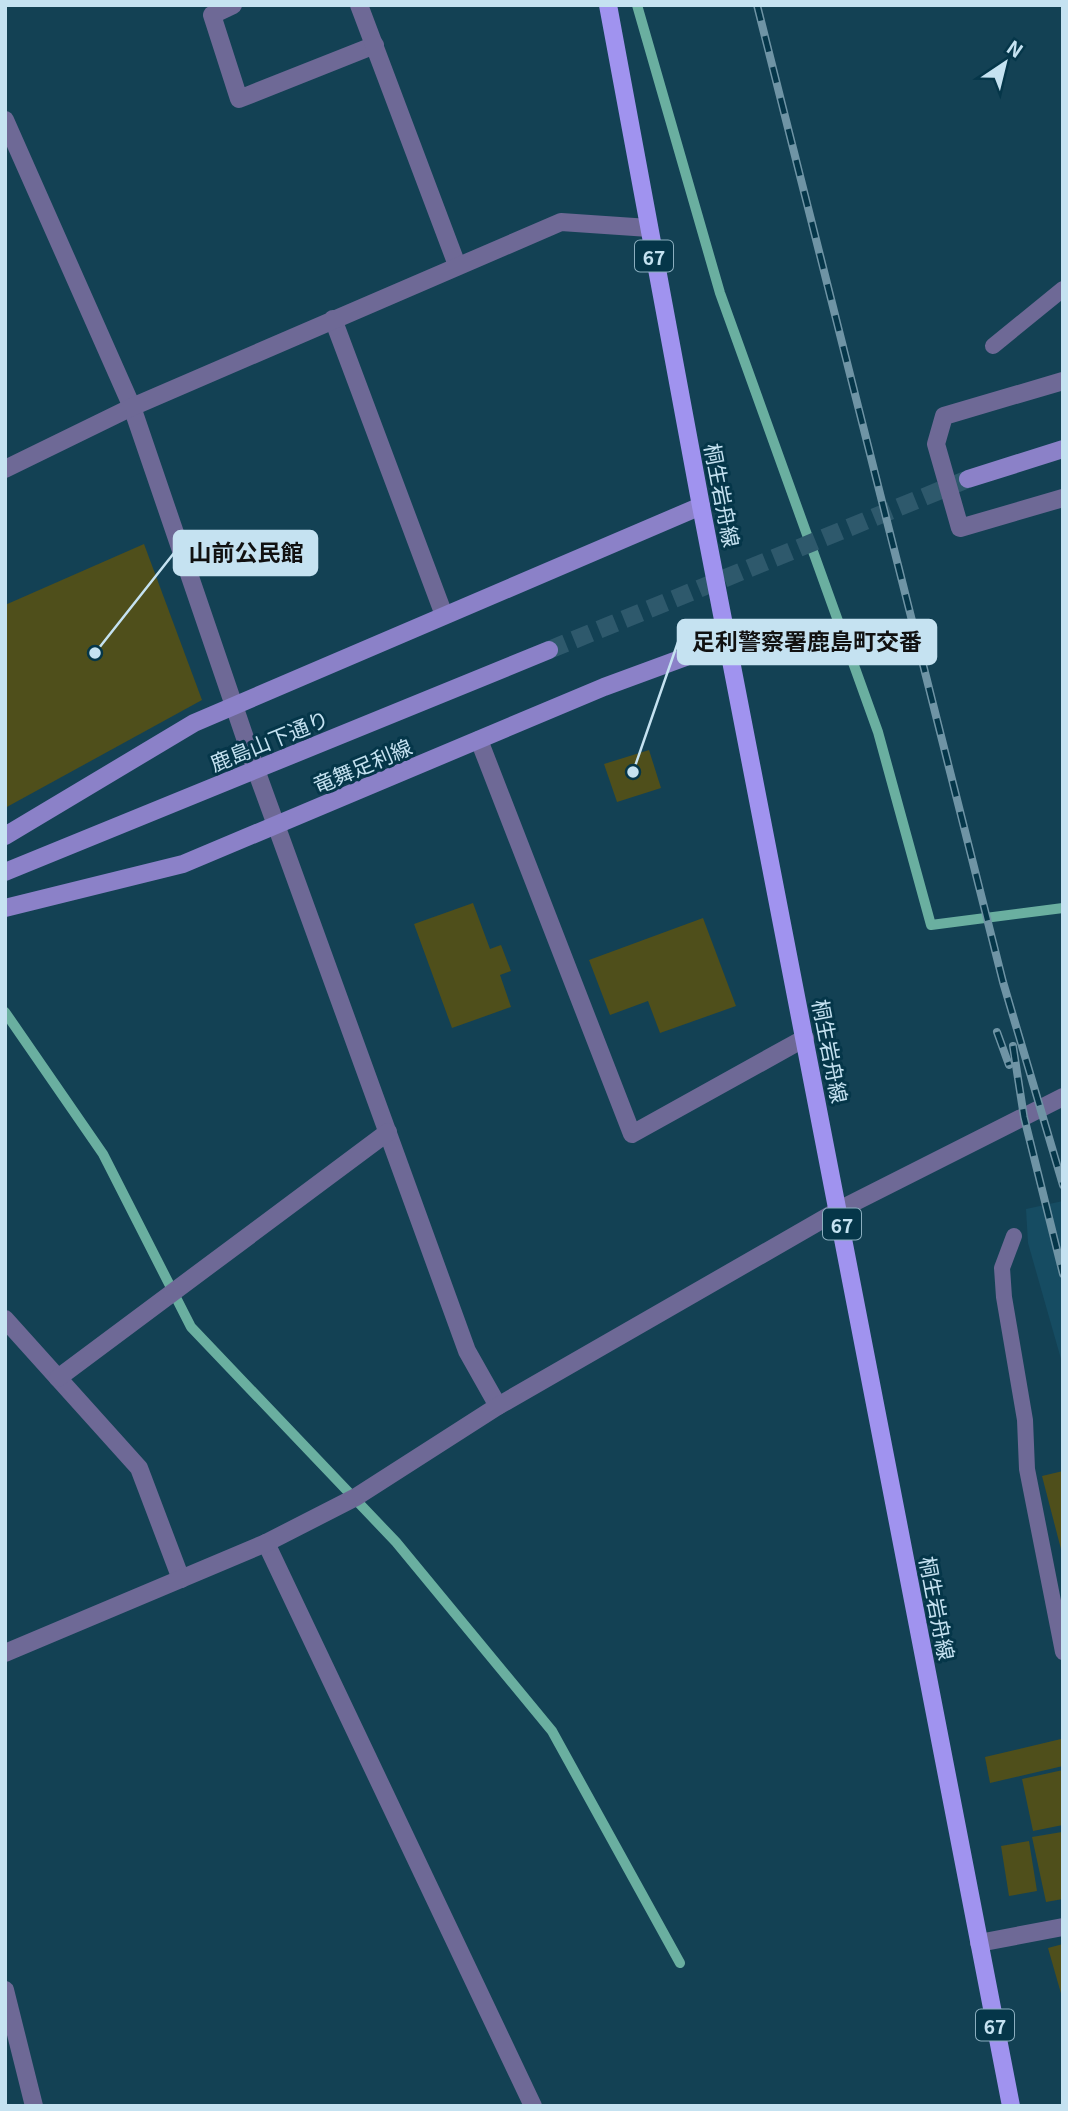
<svg xmlns="http://www.w3.org/2000/svg" width="1068" height="2111" font-family="Georgia,'Noto Sans JP',serif">
  <rect width="100%" height="100%" fill="#134154"/>
  <!-- built -->
  <polygon fill="#164c62" points="1063,1201 1063,1366 1028,1243 1026,1209"/>
  <g fill="none" stroke-linecap="round" stroke-linejoin="round">
    <!-- stream -->
    <g stroke="#6aafa0" stroke-width="10">
      <polyline points="637,5 720,293 878,732 931,925 1063,908"/>
      <polyline points="5,1012 103,1154 191,1327 396,1542 552,1731 680,1963"/>
    </g>
  </g>
  <!-- building -->
  <g fill="#4f4f1b">
    <polygon points="144,544 202,700 5,808 5,605"/>
    <polygon points="649,750 661,788 617,802 604,764"/>
    <polygon points="473,903 490,949 501,945 511,971 500,975 511,1007 452,1028 414,924"/>
    <polygon points="703,918 736,1006 660,1033 648,1001 610,1015 589,960"/>
    <polygon points="1063,1471 1063,1553 1062,1553 1042,1476"/>
    <polygon points="1061,1739 1063,1766 990,1783 985,1757"/>
    <polygon points="1063,1770 1063,1825 1033,1831 1022,1779"/>
    <polygon points="1062,1832 1063,1899 1046,1902 1032,1837"/>
    <polygon points="1029,1841 1037,1891 1009,1896 1001,1846"/>
    <polygon points="1063,1944 1063,1997 1062,1997 1048,1948"/>
  </g>
  <g fill="none" stroke-linecap="round" stroke-linejoin="round">
    <!-- secondary-tunnel -->
    <polyline stroke="#2e596c" stroke-width="18" stroke-dasharray="18 9" stroke-linecap="butt" points="549,650 968,479"/>
    <!-- service -->
    <g stroke="#6e6996" stroke-width="16">
      <polyline points="993,346 1063,289"/>
      <polyline points="1014,1236 1002,1268 1004,1297 1025,1420 1027,1469 1063,1652"/>
    </g>
    <!-- minor -->
    <g stroke="#6e6996" stroke-width="18">
      <polyline points="233,5 212,15 239,99 375,45"/>
      <polyline points="359,5 457,265"/>
      <polyline points="5,120 132,407 256,770 467,1351 498,1406"/>
      <polyline points="333,319 444,615"/>
      <polyline points="1063,381 944,416 936,444 960,528 1063,498"/>
      <polyline points="5,469 132,407 561,222 649,228"/>
      <polyline points="479,740 632,1134 805,1038"/>
      <polyline points="5,1319 139,1468 181,1579"/>
      <polyline points="58,1378 388,1132"/>
      <polyline points="266,1543 533,2106"/>
      <polyline points="5,1653 266,1543 356,1497 498,1406 839,1210 1063,1097"/>
      <polyline points="5,1990 34,2106"/>
    </g>
    <!-- tertiary -->
    <polyline stroke="#6e6996" stroke-width="18" points="979,1943 1063,1927"/>
    <!-- secondary -->
    <g stroke="#8b81c8" stroke-width="18">
      <polyline points="968,479 1063,449"/>
      <polyline points="5,836 194,723 701,506"/>
      <polyline points="5,872 549,650"/>
      <polyline points="5,908 183,864 604,687 729,641"/>
    </g>
    <!-- primary -->
    <polyline stroke="#a093ef" stroke-width="18" points="608,5 701,506 1011,2106"/>
    <!-- rail casing -->
    <g stroke="#6f94a5" stroke-width="8">
      <g id="rail">
        <polyline points="757,5 1003,982 1063,1185"/>
        <polyline points="997,1032 1009,1065"/>
        <polyline points="1013,1046 1024,1117 1063,1274"/>
      </g>
    </g>
    <!-- rail -->
    <use href="#rail" stroke="#053649" stroke-width="5" stroke-dasharray="16" stroke-linecap="butt"/>
  </g>
  <g text-anchor="middle" dominant-baseline="central" stroke-width="6" stroke-linejoin="round" paint-order="stroke">
    <!-- shield labels -->
    <g fill="#053649" stroke="#8baebf" stroke-width="2">
      <rect x="635" y="240.5" width="38" height="31" rx="5"/>
      <rect x="823" y="1208.5" width="38" height="31" rx="5"/>
      <rect x="976" y="2009.5" width="38" height="31" rx="5"/>
    </g>
    <g font-size="19" font-weight="bold" fill="#c5e2f1">
      <text x="654" y="256">67</text>
      <text x="842" y="1224">67</text>
      <text x="995" y="2025">67</text>
    </g>
    <!-- street labels -->
    <g font-size="21" fill="#c5e2f1" stroke="#053649">
      <text transform="translate(723 495) rotate(79)">桐生岩舟線</text>
      <text transform="translate(269 740) rotate(-22)">鹿島山下通り</text>
      <text transform="translate(362 765) rotate(-23)">竜舞足利線</text>
      <text transform="translate(831 1051) rotate(79)">桐生岩舟線</text>
      <text transform="translate(938 1608) rotate(79)">桐生岩舟線</text>
    </g>
  </g>
  <!-- callouts -->
  <path fill="none" stroke="#c5e2f1" stroke-width="2.5" d="M95 653L174 553M633 772L678 642"/>
  <g fill="#c5e2f1" stroke="#053649" stroke-width="2.5">
    <circle cx="95" cy="653" r="7"/>
    <circle cx="633" cy="772" r="7"/>
  </g>
  <g fill="#c5e2f1" stroke="#c5e2f1" stroke-width="2.5">
    <rect x="174" y="531" width="143" height="44" rx="7"/>
    <rect x="678" y="620" width="258" height="44" rx="7"/>
  </g>
  <g font-size="23" text-anchor="middle" font-weight="bold" fill="#111">
    <text x="246" y="561">山前公民館</text>
    <text x="807" y="650">足利警察署鹿島町交番</text>
  </g>
  <!-- border -->
  <rect width="1068" height="2111" fill="none" stroke="#c5e2f1" stroke-width="14"/>
  <!-- north arrow -->
  <g transform="translate(1005 63) rotate(35)" stroke="#053649" stroke-width="5" paint-order="stroke">
  <path d="M0-5L12 26L0 18L-12 26Z" fill="#c5e2f1"/>
  <text y="-10" font-size="19" font-weight="bold" text-anchor="middle" fill="#c5e2f1">N</text>
  </g>
</svg>
